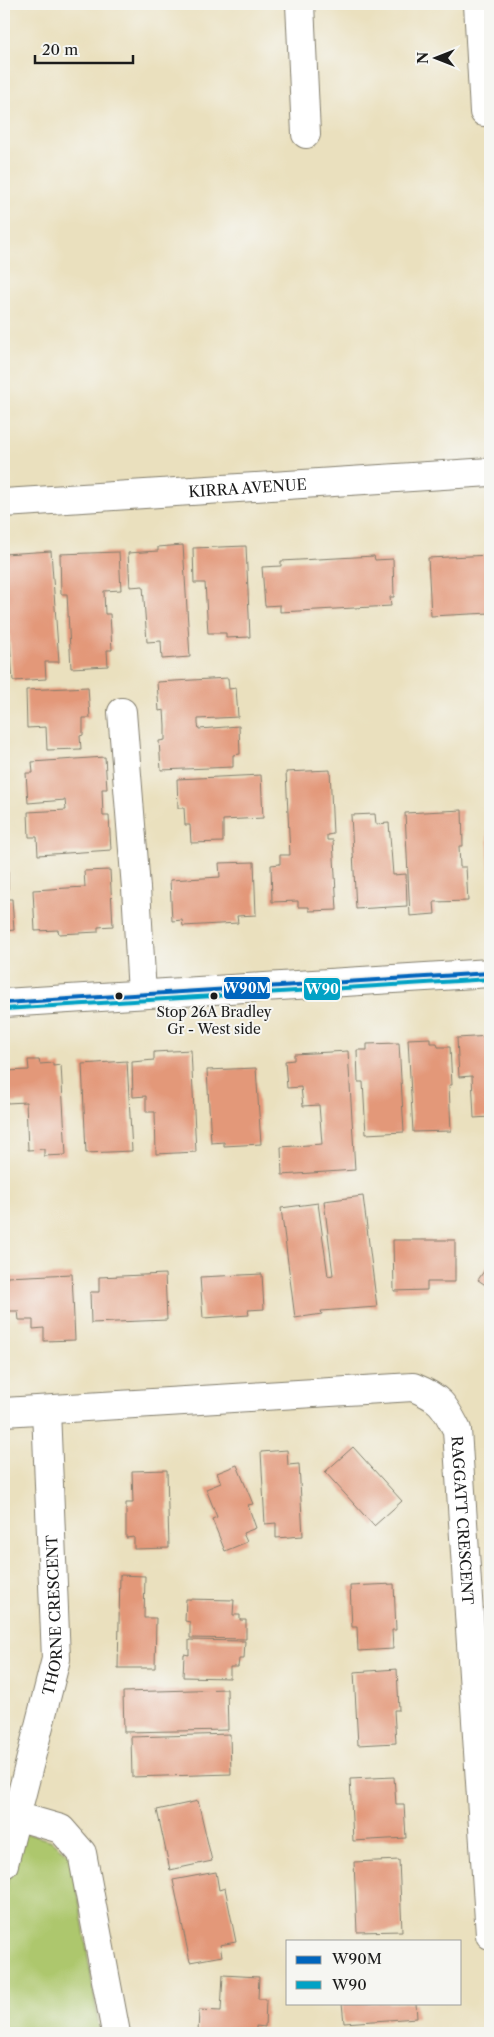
<svg xmlns="http://www.w3.org/2000/svg" width="494" height="2037" font-family="'Libre Caslon Text',serif">
  <rect width="100%" height="100%" fill="#f6f6f2"/>
  <filter id="ink" filterUnits="userSpaceOnUse"><feTurbulence type="fractalNoise" baseFrequency=".02" numOctaves="2"/><feDisplacementMap in="SourceGraphic" scale="10" xChannelSelector="R" yChannelSelector="G"/><feConvolveMatrix kernelMatrix="1 2 1 2 8 2 1 2 1" color-interpolation-filters="sRGB"/></filter>
  <filter id="wash" filterUnits="userSpaceOnUse"><feTurbulence type="fractalNoise" baseFrequency=".0096" numOctaves="4" result="noise"/><feDisplacementMap in="SourceGraphic" scale="20" xChannelSelector="R" yChannelSelector="G"/><feGaussianBlur stdDeviation="1.12" result="paint"/><feColorMatrix in="noise" values="0 0 0 0 0 0 0 0 0 0 0 0 0 0 0 0 0 1.4 0 .05"/><feComposite in="paint" operator="in"/></filter>
  <g filter="url(#wash)">
    <rect width="100%" height="100%" fill="#eae0be"/>
    <!-- park -->
    <polygon fill="#adc76d" stroke="#647244" points="21,1832 52,1841 72,1856 100,2033 4,2033 4,1897"/>
    <g id="blocks">
      <!-- building -->
      <g fill="#e39879">
        <polygon points="183,545 190,657 162,659 161,641 147,642 143,586 130,587 128,553 158,551 158,547"/>
        <polygon points="246,546 250,637 226,638 226,633 208,633 205,583 194,583 193,548"/>
        <polygon points="51,551 59,662 45,662 46,679 13,681 9,630 4,630 4,554"/>
        <polygon points="119,552 121,590 104,591 105,614 110,614 112,650 107,650 108,666 71,668 67,594 61,594 60,554"/>
        <polygon points="490,555 490,613 431,616 428,558"/>
        <polygon points="374,556 375,560 393,559 394,597 390,597 391,606 280,612 280,605 265,606 262,567 281,566 281,561"/>
        <polygon points="228,678 229,689 236,688 238,717 198,719 198,724 199,729 239,726 240,754 233,755 233,767 161,770 159,741 165,740 165,725 164,710 159,711 157,682"/>
        <polygon points="88,687 90,718 83,718 83,735 80,736 81,749 47,750 46,727 27,728 26,690"/>
        <polygon points="105,757 107,789 102,789 103,816 109,816 111,850 38,855 37,837 29,837 28,812 66,810 65,800 28,803 26,773 33,773 32,762"/>
        <polygon points="330,770 333,834 327,835 327,840 333,840 337,910 309,911 309,907 298,907 298,901 272,902 271,865 280,864 280,855 290,855 286,772"/>
        <polygon points="261,775 263,818 223,820 223,842 191,843 190,825 185,825 184,808 178,808 177,779"/>
        <polygon points="462,810 463,846 459,846 460,867 466,867 468,901 434,902 435,914 410,916 405,813"/>
        <polygon points="375,814 376,824 389,823 393,875 406,874 407,906 356,909 351,815"/>
        <polygon points="487,828 490,828 490,870 489,870"/>
        <polygon points="4,845 8,845 8,899 12,899 14,930 4,931"/>
        <polygon points="254,862 256,915 237,916 238,923 183,926 182,920 172,921 170,880 220,877 219,863"/>
        <polygon points="110,870 113,926 98,927 98,932 59,934 58,930 35,931 33,890 85,887 84,871"/>
        <polygon points="490,1036 490,1117 474,1118 472,1076 459,1077 457,1038"/>
        <polygon points="430,1038 430,1043 437,1043 438,1047 450,1047 452,1085 449,1085 451,1131 413,1132 408,1039"/>
        <polygon points="399,1043 404,1132 366,1134 363,1082 358,1082 357,1050 367,1050 367,1044"/>
        <polygon points="191,1050 196,1152 156,1154 155,1112 146,1112 146,1096 133,1097 132,1062 154,1060 154,1052"/>
        <polygon points="348,1051 355,1170 282,1175 281,1147 322,1144 319,1105 303,1106 301,1087 287,1088 285,1061 294,1060 294,1054"/>
        <polygon points="28,1060 39,1060 40,1064 53,1063 53,1066 61,1065 66,1155 44,1156 44,1149 28,1150 26,1102 7,1103 5,1071 29,1070"/>
        <polygon points="127,1061 132,1151 86,1153 82,1064"/>
        <polygon points="256,1068 261,1144 224,1146 224,1142 211,1143 207,1070"/>
        <polygon points="363,1196 377,1307 321,1311 322,1314 295,1318 281,1208 318,1203 328,1276 333,1275 324,1201"/>
        <polygon points="393,1240 455,1240 455,1282 427,1282 427,1290 394,1291"/>
        <polygon points="490,1262 490,1288 478,1280"/>
        <polygon points="72,1274 75,1340 44,1341 44,1328 33,1329 33,1320 19,1320 18,1311 8,1311 7,1277"/>
        <polygon points="165,1274 167,1320 91,1323 90,1292 99,1292 99,1277"/>
        <polygon points="262,1274 264,1309 248,1310 249,1315 203,1318 200,1277"/>
        <polygon points="353,1447 402,1501 374,1526 325,1472"/>
        <polygon points="287,1450 288,1465 299,1464 303,1536 276,1538 276,1523 265,1524 261,1452"/>
        <polygon points="237,1465 253,1504 248,1505 256,1528 243,1533 247,1542 225,1551 212,1519 217,1517 206,1489 221,1483 217,1473"/>
        <polygon points="167,1470 169,1548 134,1549 134,1537 126,1538 126,1503 133,1503 132,1471"/>
        <polygon points="120,1575 145,1576 144,1618 156,1618 155,1668 118,1668"/>
        <polygon points="394,1584 396,1630 392,1630 393,1649 358,1651 357,1627 352,1627 350,1586"/>
        <polygon points="186,1599 234,1600 233,1615 240,1615 240,1620 246,1620 246,1639 190,1638 190,1622 185,1621"/>
        <polygon points="189,1640 245,1641 244,1659 239,1659 238,1667 230,1667 230,1678 183,1677 184,1654 189,1655"/>
        <polygon points="397,1669 399,1710 394,1710 396,1743 358,1745 354,1672"/>
        <polygon points="227,1689 228,1730 124,1732 123,1692"/>
        <polygon points="230,1734 231,1774 132,1777 131,1737"/>
        <polygon points="394,1777 396,1804 404,1804 406,1838 353,1841 350,1779"/>
        <polygon points="198,1801 212,1861 170,1870 157,1810"/>
        <polygon points="399,1860 402,1931 357,1932 354,1862"/>
        <polygon points="216,1872 219,1890 225,1888 236,1942 220,1945 222,1956 190,1962 173,1880"/>
        <polygon points="223,1975 259,1977 258,1999 266,1999 265,2027 256,2026 256,2033 198,2033 199,2010 221,2011"/>
        <polygon points="342,2003 416,2003 417,2018 344,2023"/>
      </g>
    </g>
  </g>
  <g filter="url(#ink)">
    <use href="#blocks" fill-opacity="0" stroke="#837e6d" stroke-width="1"/>
    <g fill="none" stroke-linecap="round" stroke-linejoin="round">
      <!-- street casing -->
      <g stroke="#837e6d" stroke-width="30">
        <g id="street">
          <polyline points="300,4 306,134"/>
          <polyline points="478,4 484,112"/>
          <path id="s1" d="M4,503l486,-31"/>
          <polyline points="122,712 136,888 142,994"/>
          <path id="s2" d="M4,1412l409,-25c27,11 31,17 44,43l33,505"/>
          <polyline points="16,1816 61,1829 82,1853 116,2033"/>
          <path id="s3" d="M4,1864l52,-205 -10,-249"/>
        </g>
      </g>
      <!-- secondary casing -->
      <g stroke="#837e6d" stroke-width="30">
        <polyline id="secondary" points="4,1003 490,973"/>
      </g>
      <!-- street -->
      <use href="#street" stroke="#fff" stroke-width="28"/>
      <!-- secondary -->
      <use href="#secondary" stroke="#fff" stroke-width="28"/>
      <!-- bus-1 casing -->
      <g stroke="#f6f6f2" stroke-width="8">
        <polyline id="bus-1" points="4,1003 490,973"/>
      </g>
      <!-- bus-2 casing -->
      <g stroke="#f6f6f2" stroke-width="8">
        <polyline id="bus-2" points="4,1009 490,979"/>
      </g>
      <!-- bus-1 -->
      <use href="#bus-1" stroke="#0065bd" stroke-width="4"/>
      <!-- bus-2 -->
      <use href="#bus-2" stroke="#01a2c5" stroke-width="4"/>
    </g>
  </g>
  <!-- markers -->
  <g fill="#1c1c1c" stroke="#f6f6f2" stroke-width="2">
    <circle cx="119" cy="996" r="4.5"/>
    <circle cx="214" cy="996" r="4.5"/>
  </g>
  <g text-anchor="middle" dominant-baseline="central" stroke-width="4" stroke-linejoin="round" paint-order="stroke">
    <!-- bus labels -->
    <g font-size="14" fill="#1c1c1c" stroke="#f6f6f2">
      <text x="214" y="1012">Stop 26A Bradley<tspan x="214" dy="17">Gr - West side</tspan></text>
    </g>
    <!-- street labels -->
    <g font-size="15" fill="#1c1c1c" stroke="#f6f6f2">
      <text stroke="none"><textPath href="#s1" startOffset="244">KIRRA AVENUE</textPath></text>
      <text stroke="none"><textPath href="#s2" startOffset="564">RAGGATT CRESCENT</textPath></text>
      <text stroke="none"><textPath href="#s3" startOffset="255">THORNE CRESCENT</textPath></text>
    </g>
  </g>
  <g stroke="#f6f6f2" stroke-width="2">
    <rect x="223" y="976" width="48" height="24" rx="5" fill="#0065bd"/>
    <rect x="303" y="977" width="38" height="24" rx="5" fill="#01a2c5"/>
  </g>
  <g font-size="14" text-anchor="middle" font-weight="bold" fill="#fff">
    <text x="247" y="993">W90M</text>
    <text x="322" y="994">W90</text>
  </g>
  <!-- margin -->
  <rect width="494" height="2037" fill="none" stroke="#f6f6f2" stroke-width="20"/>
  <!-- legend -->
  <rect x="286" y="1940" width="175" height="65" fill="#f6f6f2" stroke="#9f9f9c"/>
  <rect x="296" y="1956" width="25" height="8" fill="#0065bd" stroke="#9f9f9c"/>
  <text x="332" y="1964" font-size="15" fill="#1c1c1c">W90M</text>
  <rect x="296" y="1981" width="25" height="8" fill="#01a2c5" stroke="#9f9f9c"/>
  <text x="332" y="1990" font-size="15" fill="#1c1c1c">W90</text>
  <!-- north arrow -->
  <g transform="translate(436 58) rotate(270)" stroke="#f6f6f2" stroke-width="4" paint-order="stroke">
  <path d="M0-4L9 19L0 12L-9 19Z" fill="#1c1c1c"/>
  <text y="-8" font-size="14" font-weight="bold" text-anchor="middle" fill="#1c1c1c">N</text>
  </g>
  <!-- scale -->
  <path d="M35 55v8h98v-8" fill="none" stroke="#1c1c1c" stroke-width="2.5"/>
  <text x="42" y="55" font-size="15" fill="#1c1c1c" stroke="#f6f6f2" stroke-width="4" paint-order="stroke">20 m</text>
</svg>
